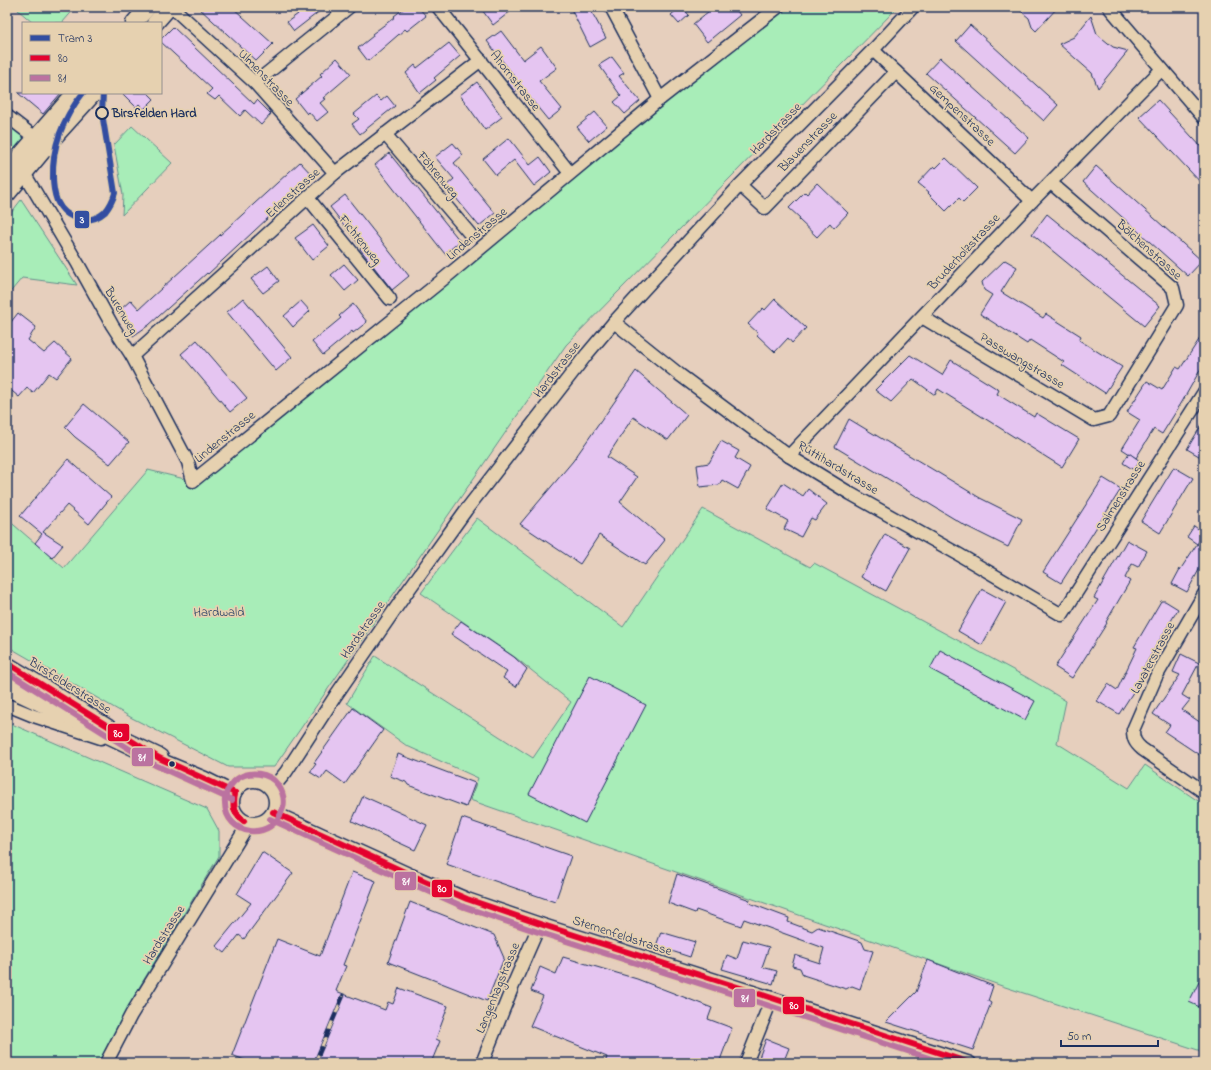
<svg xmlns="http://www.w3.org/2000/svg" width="1211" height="1070" font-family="'Indie Flower',sans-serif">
  <rect width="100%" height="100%" fill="#e6cfbd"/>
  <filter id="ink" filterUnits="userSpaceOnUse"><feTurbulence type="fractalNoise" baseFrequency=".025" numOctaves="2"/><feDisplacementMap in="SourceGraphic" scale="8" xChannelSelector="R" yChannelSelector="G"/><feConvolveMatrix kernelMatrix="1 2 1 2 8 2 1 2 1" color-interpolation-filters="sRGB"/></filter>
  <g filter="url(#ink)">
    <!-- green -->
    <g fill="#a8edb8" stroke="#628e8b">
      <polygon points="18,7 76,7 62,23 33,23 18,10"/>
      <polygon points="778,7 898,7 566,345 274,767 228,767 132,718 7,646 7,519 64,568 148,470 193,481"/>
      <polygon points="7,116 32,134 7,161"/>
      <polygon points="132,126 172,163 122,215 123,195 114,145"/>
      <polygon points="21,200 77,285 22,278 7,296 7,218"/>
      <polygon points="703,509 810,567 814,563 1028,678 1066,701 1057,743 1129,788 1145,765 1204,805 1204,1052 1002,986 470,800 478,778 407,746 347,703 375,656 533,758 571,702 516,658 421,593 477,518 623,627"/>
      <polygon points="7,722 207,809 219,831 219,856 137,991 99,1063 7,1063"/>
    </g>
    <!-- building -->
    <g fill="#e5c5f1" stroke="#1b2f5e">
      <polygon points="198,7 232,7 273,44 256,61"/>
      <polygon points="293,7 325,7 294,31 287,22 298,14"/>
      <polygon points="406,7 418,7 426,16 407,31 405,29 368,61 358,48 373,36 372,34 395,17 394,16"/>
      <polygon points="480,7 516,7 493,25"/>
      <polygon points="570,7 589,7 606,38 590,47"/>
      <polygon points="680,7 682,7 689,15 679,24 671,15"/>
      <polygon points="714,7 734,7 740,15 707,42 693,24"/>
      <polygon points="1016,7 1058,7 1036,31 1032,27 1029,18"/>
      <polygon points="1091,16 1097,34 1113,47 1128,51 1098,88 1092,73 1059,44 1074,37"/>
      <polygon points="970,25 1058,105 1044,121 956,41"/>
      <polygon points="173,27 254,104 257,100 271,114 261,125 245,110 240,116 219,96 215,100 207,94 212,89 161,42 161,39"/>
      <polygon points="501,31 523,60 541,46 557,68 539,81 562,109 548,120 521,87 515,92 507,81 514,76 487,41"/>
      <polygon points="449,43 460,56 434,78 436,80 420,93 406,73 415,65 417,68"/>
      <polygon points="612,57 624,73 619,76 640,101 625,114 614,102 621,96 599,65"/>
      <polygon points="337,58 351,74 323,98 325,99 320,103 328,112 317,121 309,112 307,114 295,99 322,76 320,74"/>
      <polygon points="940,58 1029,138 1015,153 926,73"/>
      <polygon points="477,82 502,117 485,130 460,95"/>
      <polygon points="18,93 61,93 43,114"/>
      <polygon points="122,93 148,93 154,99 144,109 139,104 136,107"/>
      <polygon points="376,96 381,101 387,96 395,106 360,134 352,124 359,119 354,114"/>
      <polygon points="1158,100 1204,150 1204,186 1139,117"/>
      <polygon points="595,112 607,126 589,141 577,127"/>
      <polygon points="509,138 530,165 540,157 551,172 534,186 514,160 496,175 483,159"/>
      <polygon points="453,143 463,155 454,163 495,213 479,226 446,186 454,179 435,157"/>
      <polygon points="389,153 460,241 445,254 375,165"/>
      <polygon points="946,158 977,188 963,202 959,198 946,211 928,193 929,192 918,183 934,166 936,168"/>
      <polygon points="300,162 313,176 208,274 207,273 149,325 133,336 126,325 127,324 120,310 131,300 139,309"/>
      <polygon points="1096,166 1202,261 1188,276 1083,182"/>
      <polygon points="817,183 848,213 834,228 830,223 817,237 799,220 800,218 789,208 805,192 807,194"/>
      <polygon points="345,195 409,276 392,290 360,249 361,247 330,207"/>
      <polygon points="1047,214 1160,306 1144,326 1032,234"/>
      <polygon points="313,225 329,246 312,260 295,238"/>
      <polygon points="1005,260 1017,267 1001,292 1043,318 1046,314 1081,336 1079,340 1122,367 1105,393 1062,365 1064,362 1030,340 1027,344 980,314 992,295 984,290 982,282"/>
      <polygon points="344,264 358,280 345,291 331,275"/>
      <polygon points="268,266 279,281 263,293 251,279"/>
      <polygon points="243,298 292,357 276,371 227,312"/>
      <polygon points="775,299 806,328 792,343 788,338 775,352 757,335 758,333 748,324 763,308 765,310"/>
      <polygon points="301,301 310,311 293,327 284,316"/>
      <polygon points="353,304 367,322 353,333 352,331 323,355 312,342 341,318 339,316"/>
      <polygon points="18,313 36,327 28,340 44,353 55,343 72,358 56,378 49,373 33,393 27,388 19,397 7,387 7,327"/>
      <polygon points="1204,332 1204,363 1182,402 1162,434 1154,429 1136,458 1122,449 1140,420 1127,412 1147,381 1162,390 1176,367 1180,369"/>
      <polygon points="197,340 247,398 230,412 181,354"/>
      <polygon points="910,355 942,375 951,360 999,390 997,394 1034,417 1036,413 1079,439 1062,467 938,389 935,395 913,379 891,402 875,390"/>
      <polygon points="636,371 687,415 668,440 633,417 607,457 637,477 620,502 665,540 645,565 599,535 580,564 520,524 573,461"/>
      <polygon points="84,404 129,442 110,464 75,437 65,427"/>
      <polygon points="849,419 980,498 1022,519 1008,547 966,526 835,447"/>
      <polygon points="1204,421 1204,459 1187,449"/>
      <polygon points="721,441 739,451 735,458 750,467 738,489 722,480 719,485 700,487 697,465 709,463"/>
      <polygon points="1129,453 1140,461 1134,470 1123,463"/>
      <polygon points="68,459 111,497 89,524 67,505 43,532 63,545 52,558 35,543 42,534 20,516"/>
      <polygon points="1174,467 1193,478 1160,533 1141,521"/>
      <polygon points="1103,478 1121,489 1061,583 1043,572"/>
      <polygon points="783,483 803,496 808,489 827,504 815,520 811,518 801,537 784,529 788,521 767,509"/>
      <polygon points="1194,526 1204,533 1197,544 1187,537"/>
      <polygon points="885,534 910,548 886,591 861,577"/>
      <polygon points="1127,540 1147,551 1138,567 1132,564 1125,578 1130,581 1106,622 1107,623 1072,678 1055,667 1098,600 1094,598"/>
      <polygon points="1197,544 1204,548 1204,567 1201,566 1187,592 1172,584 1180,569 1180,570"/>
      <polygon points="982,589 1006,602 982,645 958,631"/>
      <polygon points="1161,601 1165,601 1178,609 1144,667 1145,668 1137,686 1119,714 1097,701 1108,684 1117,690 1137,648 1134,647"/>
      <polygon points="461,621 514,657 527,669 516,687 503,678 507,672 451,634"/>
      <polygon points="940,650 1035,701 1025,720 930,669"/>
      <polygon points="1181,654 1199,663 1182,695 1190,700 1182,710 1204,725 1204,758 1165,732 1170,725 1153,714 1180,675 1173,672"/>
      <polygon points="590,676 646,705 585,823 529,794"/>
      <polygon points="353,708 383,730 345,784 327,771 321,779 310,772 316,764 314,763"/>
      <polygon points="398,754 475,783 466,807 408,785 406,782 390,776"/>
      <polygon points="363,796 427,825 415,850 352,821"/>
      <polygon points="462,818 571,856 555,902 446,864"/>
      <polygon points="262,852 293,873 244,939 239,935 225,953 216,946 251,903 237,894"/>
      <polygon points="352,872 376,881 343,965 346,966 336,991 385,1010 388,1002 393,1004 399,988 448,1006 436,1039 440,1041 431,1063 252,1063 232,1055 277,939 320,956"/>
      <polygon points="677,874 750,900 749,903 789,918 788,922 812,931 818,927 862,942 865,949 873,951 860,989 852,986 846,989 803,975 800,968 792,966 795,955 820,963 824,948 744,919 741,926 696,910 695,913 668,903"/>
      <polygon points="410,902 494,935 504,958 487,1001 388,962"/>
      <polygon points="661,932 695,942 690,957 656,946"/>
      <polygon points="743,940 769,947 762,967 777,971 773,984 722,969 727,955 737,959"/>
      <polygon points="563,957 637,979 712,1008 708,1019 732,1028 719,1063 605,1063 607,1057 530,1026 543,996 531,991 540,967 556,974"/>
      <polygon points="928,960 993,986 988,1001 991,1003 973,1050 886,1022 916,992"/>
      <polygon points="1204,972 1204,1009 1189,1002"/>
      <polygon points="766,1039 789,1048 783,1063 757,1063"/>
    </g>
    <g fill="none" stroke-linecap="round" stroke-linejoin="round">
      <!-- minor casing -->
      <g stroke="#1b2f5e" stroke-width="15">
        <g id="minor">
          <polyline points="172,7 255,83 335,173"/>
          <polyline points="438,7 570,173"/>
          <polyline points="611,7 660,99"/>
          <polyline points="1109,7 1204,118"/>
          <polyline points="873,50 1032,201"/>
          <polyline points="255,83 349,7"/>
          <polyline points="7,116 42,143"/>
          <polyline points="385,134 470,234"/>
          <polyline points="19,169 24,173 78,264 112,325 132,356 188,462 193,481 446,277 660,99 778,7"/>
          <polyline points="740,185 765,208 896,72"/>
          <polyline points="308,198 390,299"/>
          <polyline points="922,317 1094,420 1109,416 1177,305 1173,288 1051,183"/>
          <polyline points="614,322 680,375 789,456 851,494 958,554 1062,615 1204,392"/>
          <polyline points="132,356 335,173 481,60"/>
          <polyline points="789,456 1032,201 1162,69"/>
          <path d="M1204,594l-48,83 -23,53c0,9 2,13 9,19l62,43"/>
          <polyline points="7,663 37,681 109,726"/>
          <polyline points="7,705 34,716 101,738"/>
          <polyline points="152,756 205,778 235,793"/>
          <circle cx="254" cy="802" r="21"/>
          <polyline points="272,789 286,772 336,695 407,592 466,510 587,354 614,322 740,185 873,50 913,7"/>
          <polyline points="273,812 411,875 467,899 540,924 772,998 970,1063"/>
          <polyline points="106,1063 131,1015 249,823"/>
          <polyline points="482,1063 512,988 540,924"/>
          <polyline points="746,1063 772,998"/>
        </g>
      </g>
      <!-- major casing -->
      <g stroke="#1b2f5e" stroke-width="19">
        <g id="major">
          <polyline points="134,23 148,7"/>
          <polyline points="155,23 169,7"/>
          <polyline points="7,171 75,93"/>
          <polyline points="7,194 56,135 94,93"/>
        </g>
      </g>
      <!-- highway casing -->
      <g stroke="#1b2f5e" stroke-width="21">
        <polyline id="highway" points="7,686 159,758"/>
      </g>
      <!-- minor -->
      <use href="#minor" stroke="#e6d1b0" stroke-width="12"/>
      <!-- major -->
      <use href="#major" stroke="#e6d1b0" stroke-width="16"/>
      <!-- highway -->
      <use href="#highway" stroke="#e6d1b0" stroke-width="18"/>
      <!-- rail casing -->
      <g stroke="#1b2f5e" stroke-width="4.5">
        <polyline id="rail" points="315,1063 343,996"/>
      </g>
      <!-- rail -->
      <use href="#rail" stroke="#e6d1b0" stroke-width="3" stroke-dasharray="9" stroke-linecap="butt"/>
      <!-- bus-1 casing -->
      <g stroke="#e6d1b0" stroke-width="9">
        <g id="bus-1">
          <polyline points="7,663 159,758 235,793"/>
          <path d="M235,793c-2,12 -1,20 9,28"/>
          <path d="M235,793c-3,13 -3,20 9,28"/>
          <polyline points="273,812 411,875 467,899 540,924 772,998 970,1063"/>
        </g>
      </g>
      <!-- bus-2 casing -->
      <g stroke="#e6d1b0" stroke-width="9">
        <g id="bus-2">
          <polyline points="7,672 155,765 232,800"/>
          <path d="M227,791c-1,4 -3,8 -2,12 0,33 48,40 58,5 2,-8 0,-16 -5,-23 -9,-13 -29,-15 -41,-6 -3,2 -6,6 -8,9"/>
          <polyline points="270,819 408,882 464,907 538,932 770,1006 944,1063"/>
        </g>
      </g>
      <!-- bus-1 -->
      <use href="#bus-1" stroke="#e4032e" stroke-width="6"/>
      <!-- bus-2 -->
      <use href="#bus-2" stroke="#bb72a0" stroke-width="6"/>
      <!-- tram-1 casing -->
      <g stroke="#e6d1b0" stroke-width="9">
        <path id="tram-1" d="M83,93c-20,25 -31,52 -30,84 0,8 1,16 4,24 9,19 32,25 48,11 5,-6 8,-12 10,-19l-13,-80 1,-20"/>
      </g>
      <!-- tram-1 -->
      <use href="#tram-1" stroke="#324ea1" stroke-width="6"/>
    </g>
  </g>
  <!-- markers -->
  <circle fill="#e6d1b0" stroke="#1b2f5e" stroke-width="2" cx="102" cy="113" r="6"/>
  <circle fill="#1b2f5e" stroke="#e6d1b0" stroke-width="1.5" cx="172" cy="764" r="3.5"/>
  <g text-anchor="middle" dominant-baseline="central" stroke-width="3.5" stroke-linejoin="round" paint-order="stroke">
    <!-- street labels -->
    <g font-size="13" fill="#1b2f5e" stroke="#e6d1b0">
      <text transform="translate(266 78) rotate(46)">Ulmenstrasse</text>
      <text transform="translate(515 81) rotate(52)">Ahornstrasse</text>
      <text transform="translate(962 115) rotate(43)">Gempenstrasse</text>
      <text transform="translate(776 129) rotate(-46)">Hardstrasse</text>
      <text transform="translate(808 142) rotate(-46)">Blauenstrasse</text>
      <text transform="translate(438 175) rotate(50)">Föhrenweg</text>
      <text transform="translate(293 193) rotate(-42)">Erlenstrasse</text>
      <text transform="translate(477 234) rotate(-40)">Lindenstrasse</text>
      <text transform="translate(360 240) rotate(51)">Fichtenweg</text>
      <text transform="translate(1149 250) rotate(42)">Bölchenstrasse</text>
      <text transform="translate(964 252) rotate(-47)">Bruderholzstrasse</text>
      <text transform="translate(121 311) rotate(59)">Burenweg</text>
      <text transform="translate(1022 361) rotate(31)">Passwangstrasse</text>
      <text transform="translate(557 370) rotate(-52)">Hardstrasse</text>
      <text transform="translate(225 437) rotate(-39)">Lindenstrasse</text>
      <text transform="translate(838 468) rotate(31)">Rüttihardstrasse</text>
      <text transform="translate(1121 496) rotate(-58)">Salmenstrasse</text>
      <text transform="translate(363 630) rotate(-55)">Hardstrasse</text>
      <text transform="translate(1153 658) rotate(-62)">Lavaterstrasse</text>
      <text transform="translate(70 686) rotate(32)">Birsfelderstrasse</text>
      <text transform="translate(164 935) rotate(-58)">Hardstrasse</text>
      <text transform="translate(622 936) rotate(18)">Sternenfeldstrasse</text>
      <text transform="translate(498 988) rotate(-68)">Langenhagstrasse</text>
    </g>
    <!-- stop labels -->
    <g font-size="13" font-weight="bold" fill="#1b2f5e" stroke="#e6d1b0" text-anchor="start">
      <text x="112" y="113">Birsfelden Hard</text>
    </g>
    <!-- park labels -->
    <g font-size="13" fill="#294267" stroke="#e6d1b0">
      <text x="219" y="612">Hardwald</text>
    </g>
  </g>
  <g stroke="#e6d1b0" stroke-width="1.5">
    <rect x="74" y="210" width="16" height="19" rx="4" fill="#324ea1"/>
    <rect x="107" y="723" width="23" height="19" rx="4" fill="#e4032e"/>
    <rect x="131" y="747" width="23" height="20" rx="4" fill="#bb72a0"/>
    <rect x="394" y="871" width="23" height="20" rx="4" fill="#bb72a0"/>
    <rect x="431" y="879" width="22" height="19" rx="4" fill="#e4032e"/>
    <rect x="733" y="988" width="23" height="20" rx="4" fill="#bb72a0"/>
    <rect x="782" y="996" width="23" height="19" rx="4" fill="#e4032e"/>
  </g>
  <g font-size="11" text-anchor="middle" font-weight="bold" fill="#fff">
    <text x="82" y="223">3</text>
    <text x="118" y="737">80</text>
    <text x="142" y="761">81</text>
    <text x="406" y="885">81</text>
    <text x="442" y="892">80</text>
    <text x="745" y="1002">81</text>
    <text x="794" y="1009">80</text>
  </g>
  <!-- margin -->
  <rect width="1211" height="1070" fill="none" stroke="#e6d1b0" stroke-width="24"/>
  <rect x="12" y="12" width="1187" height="1046" fill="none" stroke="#1b2f5e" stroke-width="1.5" filter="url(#ink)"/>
  <!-- legend -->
  <rect x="22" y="22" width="140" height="72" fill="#e6d1b0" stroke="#95908f"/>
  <rect x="30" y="35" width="20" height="6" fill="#324ea1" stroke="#95908f"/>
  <text x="58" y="42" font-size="12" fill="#1b2f5e">Tram 3</text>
  <rect x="30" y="55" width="20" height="6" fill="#e4032e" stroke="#95908f"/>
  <text x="58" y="62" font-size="12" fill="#1b2f5e">80</text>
  <rect x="30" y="75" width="20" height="6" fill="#bb72a0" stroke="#95908f"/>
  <text x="58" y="82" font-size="12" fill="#1b2f5e">81</text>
  <!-- scale -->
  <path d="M1061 1040v6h97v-6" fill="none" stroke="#1b2f5e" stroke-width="2"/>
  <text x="1067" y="1040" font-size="12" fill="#1b2f5e" stroke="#e6d1b0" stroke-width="3" paint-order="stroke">50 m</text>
</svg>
